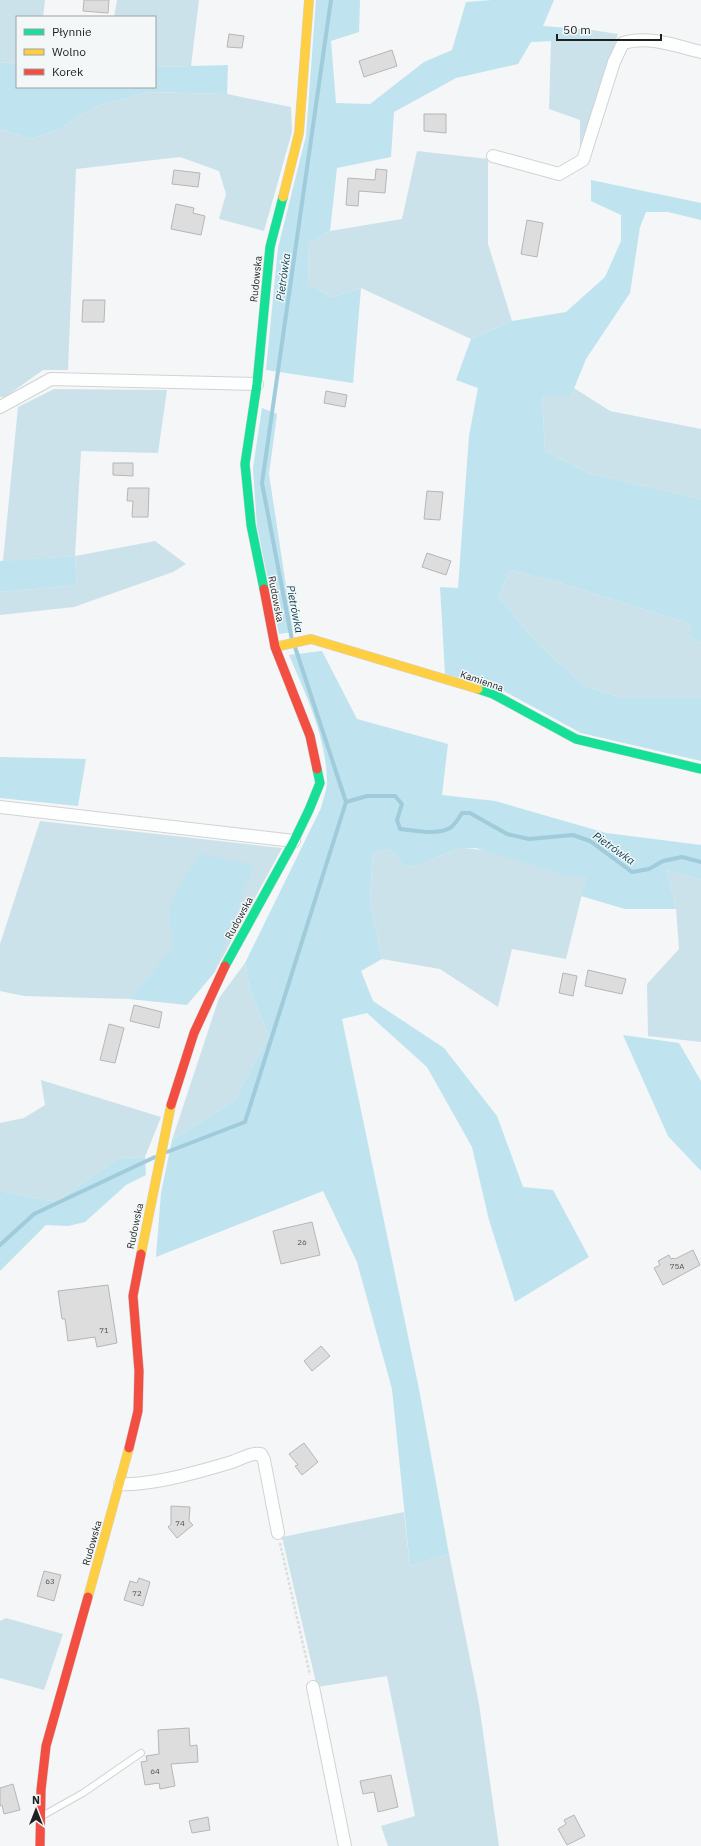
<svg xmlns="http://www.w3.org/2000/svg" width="701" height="1846" font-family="'IBM Plex Sans',sans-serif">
  <rect width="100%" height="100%" fill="#f4f6f7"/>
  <!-- green -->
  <g fill="#cce2ea">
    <polygon points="0,0 45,0 43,17 17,17 17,64 0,62"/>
    <polygon points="117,0 199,0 191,66 155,67 155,17 114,17"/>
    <polygon points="592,30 618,34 580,151 580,120 549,109 551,41 593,39"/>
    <polygon points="148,92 227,94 291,107 292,132 264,231 219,219 226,194 219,171 180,157 76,169 68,370 43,370 5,397 0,397 0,129 31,139 60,129 94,107"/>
    <polygon points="417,151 488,159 488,244 512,321 471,339 361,288 332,297 308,284 309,243 330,231 402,219"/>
    <polygon points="574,388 610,411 701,429 701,499 589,473 545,451 542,396 571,396"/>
    <polygon points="54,389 167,390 158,453 81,451 75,556 155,541 186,564 173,572 74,607 0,615 0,592 77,585 75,556 3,561 18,407"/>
    <polygon points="510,570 560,583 688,623 691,638 701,643 701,698 623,698 585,686 536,642 499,597"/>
    <polygon points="40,821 282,848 214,973 168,907 174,948 129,999 24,996 0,991 0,944"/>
    <path d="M459,848c40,-1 86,24 127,30l-20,81 -54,-10 -14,58 -58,-38 -58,-10 -12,-59 3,-47 17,-4 13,16 11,2z"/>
    <polygon points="667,870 701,880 701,1042 648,1036 647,984 679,949 676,909"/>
    <polygon points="245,963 250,990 269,1036 234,1101 172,1140 219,998"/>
    <polygon points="41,1080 161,1117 145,1157 119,1158 56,1202 0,1191 0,1123 24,1118 45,1105"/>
    <polygon points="404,1512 410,1566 449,1554 479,1704 499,1846 388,1846 381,1826 415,1816 387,1676 317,1687 282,1537"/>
    <polygon points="6,1618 63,1634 44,1690 0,1678 0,1621"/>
  </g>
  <!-- forest -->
  <g fill="#bfe3ef">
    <polygon points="316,0 360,0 359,32 331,41 336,103 370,104 424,62 452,50 466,2 492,0 554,0 543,26 592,30 593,39 531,42 518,64 456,78 394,112 391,157 337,168 330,231 309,243 308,284 332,297 361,288 353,383 266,370 278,248 306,136"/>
    <polygon points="0,62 17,64 17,87 155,87 155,67 228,65 227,94 148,92 94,107 60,129 31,139 0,129"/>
    <polygon points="591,180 701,203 701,220 668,212 646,212 640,227 630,293 586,359 571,396 542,396 545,451 589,473 701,499 701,643 691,638 688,623 560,583 510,570 499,597 536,642 585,686 623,698 701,698 701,761 581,733 502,690 445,674 440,587 458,588 469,436 478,388 456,380 471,339 512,321 566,312 605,277 621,241 621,215 591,201"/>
    <polygon points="262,408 277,414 269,474 293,632 279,634 257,526 253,468"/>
    <polygon points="75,556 77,585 0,592 0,561"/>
    <path d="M322,651l35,68 91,25 -6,51 53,6 111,32 95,12v35l-34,-10 9,39h-51l-44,-13 5,-18 -17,-2 -93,-28h-17l-45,19 -11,-2 -13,-16 -17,4 -3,47 12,59 -21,12 12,30 71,47 53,68 26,71 30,3 36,67 -74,45 -26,-82 -17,-73 -45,-80 -60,-54 -25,6 77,370 30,165 -39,12 -18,-177 -35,-127 -34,-71 -167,66 5,-64 11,-53 62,-39 35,-65 -19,-46 -5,-27 76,-155c2,-9 6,-18 6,-27 -1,-45 -21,-86 -38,-126z"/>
    <polygon points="0,757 86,759 78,806 0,798"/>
    <polygon points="199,854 254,865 214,973 187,1005 129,999 173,948 168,907"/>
    <polygon points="623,1035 679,1043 701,1081 701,1171 668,1136"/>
    <polygon points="145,1157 146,1175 126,1185 85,1222 68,1226 46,1225 0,1271 0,1191 56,1202 119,1158"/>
  </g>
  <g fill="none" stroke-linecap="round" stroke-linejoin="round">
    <!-- stream -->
    <g stroke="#9fcbda" stroke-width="4">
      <polyline points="292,640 262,483 331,0"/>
      <polyline points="295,647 346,802"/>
      <path d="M346,802l21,-6h28l7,8 -5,16 3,9c14,2 38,6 50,-1 5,-3 9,-10 12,-15h8l37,21 22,5 44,-4 17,6 42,31 17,-3 14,-8 19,-4 19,5"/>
      <polyline points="167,1152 245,1122 346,802"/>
      <polyline points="0,1245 34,1214 155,1157"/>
    </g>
  </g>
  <!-- building -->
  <g fill="#ddd" stroke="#b6b6b7">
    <polygon points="84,0 109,0 108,13 83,11"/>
    <polygon points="229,34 244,36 242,48 227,47"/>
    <polygon points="392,50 397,66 364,77 359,61"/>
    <polygon points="424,114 446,114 446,133 424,131"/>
    <polygon points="376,169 387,170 385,193 359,191 358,206 346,205 348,178 375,180"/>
    <polygon points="174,170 200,173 198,187 172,184"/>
    <polygon points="176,204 194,208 193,213 205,216 201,235 171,229"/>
    <polygon points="527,220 543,223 537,257 521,254"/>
    <polygon points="83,300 105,300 104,322 82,322"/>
    <polygon points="326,391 347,395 345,407 324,403"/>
    <polygon points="113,463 133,463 133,476 113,475"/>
    <polygon points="128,488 149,488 148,517 132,517 133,501 127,501"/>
    <polygon points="427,491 443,492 440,520 424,519"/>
    <polygon points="427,553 451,561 446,575 422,567"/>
    <polygon points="588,970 626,979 622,994 585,986"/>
    <polygon points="563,973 577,976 573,996 559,993"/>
    <polygon points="134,1005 162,1012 159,1028 130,1021"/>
    <polygon points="109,1024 124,1028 115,1063 100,1060"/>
    <polygon points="312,1222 320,1255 281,1264 273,1231"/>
    <polygon points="693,1250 700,1265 663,1285 654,1268 660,1265 658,1261 669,1255 671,1259 674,1258 675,1259"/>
    <polygon points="108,1285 117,1343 97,1347 95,1337 68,1341 65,1319 62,1319 58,1291"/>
    <polygon points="321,1346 330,1356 312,1371 304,1361"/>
    <polygon points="304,1443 318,1462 302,1475 295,1466 298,1465 289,1454"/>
    <polygon points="171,1506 190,1507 189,1521 193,1525 177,1538 168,1527 171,1524"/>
    <polygon points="44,1571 61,1575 54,1601 37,1596"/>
    <polygon points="139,1578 150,1582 143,1606 124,1600 130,1581 137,1583"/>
    <polygon points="189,1728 190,1746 197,1745 198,1762 171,1764 175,1786 160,1789 159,1783 145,1785 141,1762 147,1761 146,1756 159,1754 158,1730"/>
    <polygon points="391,1775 398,1807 378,1812 374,1792 363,1794 360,1781"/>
    <polygon points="13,1784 20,1810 4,1814 2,1805 0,1806 0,1788"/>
    <polygon points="574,1815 585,1836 567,1845 558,1829 566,1824 564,1820"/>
    <polygon points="208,1817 210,1830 192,1833 189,1821"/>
  </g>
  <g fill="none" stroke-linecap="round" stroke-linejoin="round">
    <!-- lane casing -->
    <g stroke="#d1d3d3" stroke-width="8">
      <polyline id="lane" points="42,1816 83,1793 141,1753"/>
    </g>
    <!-- street casing -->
    <g stroke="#d1d3d3" stroke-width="14">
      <g id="street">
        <path d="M493,156l66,18 24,-14 31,-98 9,-19c25,-8 53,3 78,9"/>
        <polyline points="0,407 51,379 257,384"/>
        <polyline points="0,807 294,841"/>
        <path d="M120,1484c31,2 82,-13 112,-22 9,-3 20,-10 29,-8l3,6 14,73"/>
        <polyline points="313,1687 345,1846"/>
      </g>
    </g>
    <!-- fast casing -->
    <g stroke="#d1d3d3" stroke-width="10">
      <g id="fast">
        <polyline points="264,589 251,525 245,464 257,384 270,247 283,197"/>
        <polyline points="478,689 493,694 576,739 701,769"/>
        <polyline points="225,966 294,841 309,810 320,783 317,769"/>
      </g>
    </g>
    <!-- slow casing -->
    <g stroke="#d1d3d3" stroke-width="10">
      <g id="slow">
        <polyline points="283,197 299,133 309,0"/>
        <polyline points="275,647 311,639 478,689"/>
        <polyline points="141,1254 171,1105"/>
        <polyline points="88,1597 129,1448"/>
      </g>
    </g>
    <!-- jam casing -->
    <g stroke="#d1d3d3" stroke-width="10">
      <g id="jam">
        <polyline points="264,589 275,647 310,736 317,769"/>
        <polyline points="171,1105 194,1033 225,966"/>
        <polyline points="129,1448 138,1411 139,1371 133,1296 141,1254"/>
        <polyline points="40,1846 41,1790 46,1746 88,1597"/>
      </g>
    </g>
    <!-- path -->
    <polyline stroke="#ddddde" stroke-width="2.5" stroke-dasharray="3 2" stroke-linecap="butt" points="280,1543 310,1675"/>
    <!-- lane -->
    <use href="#lane" stroke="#fdfefe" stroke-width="6"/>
    <!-- street -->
    <use href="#street" stroke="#fdfefe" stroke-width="12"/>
    <!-- fast -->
    <use href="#fast" stroke="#16e098" stroke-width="9"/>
    <!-- slow -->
    <use href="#slow" stroke="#ffcf43" stroke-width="9"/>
    <!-- jam -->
    <use href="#jam" stroke="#f24e42" stroke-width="9"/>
  </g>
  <g text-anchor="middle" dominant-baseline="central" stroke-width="3" stroke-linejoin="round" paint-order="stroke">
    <!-- number labels -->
    <g font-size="8" fill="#505051">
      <text x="302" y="1242">26</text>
      <text x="677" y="1266">75A</text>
      <text x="104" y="1330">71</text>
      <text x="180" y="1523">74</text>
      <text x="50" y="1581">63</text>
      <text x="137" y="1593">72</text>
      <text x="155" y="1771">64</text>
    </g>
    <!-- street labels -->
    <g font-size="10" fill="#1f2021" stroke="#f3f7f8">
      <text transform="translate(256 279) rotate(-84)">Rudowska</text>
      <text transform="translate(276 599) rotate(79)">Rudowska</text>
      <text transform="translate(482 681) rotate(19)">Kamienna</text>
      <text transform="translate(239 918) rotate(-61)">Rudowska</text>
      <text transform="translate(135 1226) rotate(-78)">Rudowska</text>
      <text transform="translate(92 1543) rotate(-74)">Rudowska</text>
    </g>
    <!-- water labels -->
    <g font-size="11" font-style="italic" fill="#023c4c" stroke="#f3f7f8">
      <text transform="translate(283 277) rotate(-82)">Pietrówka</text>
      <text transform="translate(295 609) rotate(79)">Pietrówka</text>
      <text transform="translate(614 848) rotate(35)">Pietrówka</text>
    </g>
  </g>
  <!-- legend -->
  <rect x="16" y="16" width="140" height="72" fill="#f3f7f8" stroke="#9ea1a2"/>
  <rect x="24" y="29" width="20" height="6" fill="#16e098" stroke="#9ea1a2"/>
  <text x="52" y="36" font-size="12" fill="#1f2021">Płynnie</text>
  <rect x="24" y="49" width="20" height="6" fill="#ffcf43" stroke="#9ea1a2"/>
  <text x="52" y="56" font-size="12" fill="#1f2021">Wolno</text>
  <rect x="24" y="69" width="20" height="6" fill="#f24e42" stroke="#9ea1a2"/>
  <text x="52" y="76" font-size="12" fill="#1f2021">Korek</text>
  <!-- north arrow -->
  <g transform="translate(36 1810)" stroke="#f3f7f8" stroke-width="3" paint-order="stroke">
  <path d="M0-3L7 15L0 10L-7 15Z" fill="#1f2021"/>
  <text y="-6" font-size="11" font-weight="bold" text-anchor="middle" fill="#1f2021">N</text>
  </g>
  <!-- scale -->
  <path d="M557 34v6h104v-6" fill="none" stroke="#1f2021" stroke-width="2"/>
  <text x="563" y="34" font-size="12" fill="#1f2021" stroke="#f3f7f8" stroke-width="3" paint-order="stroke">50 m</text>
</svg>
